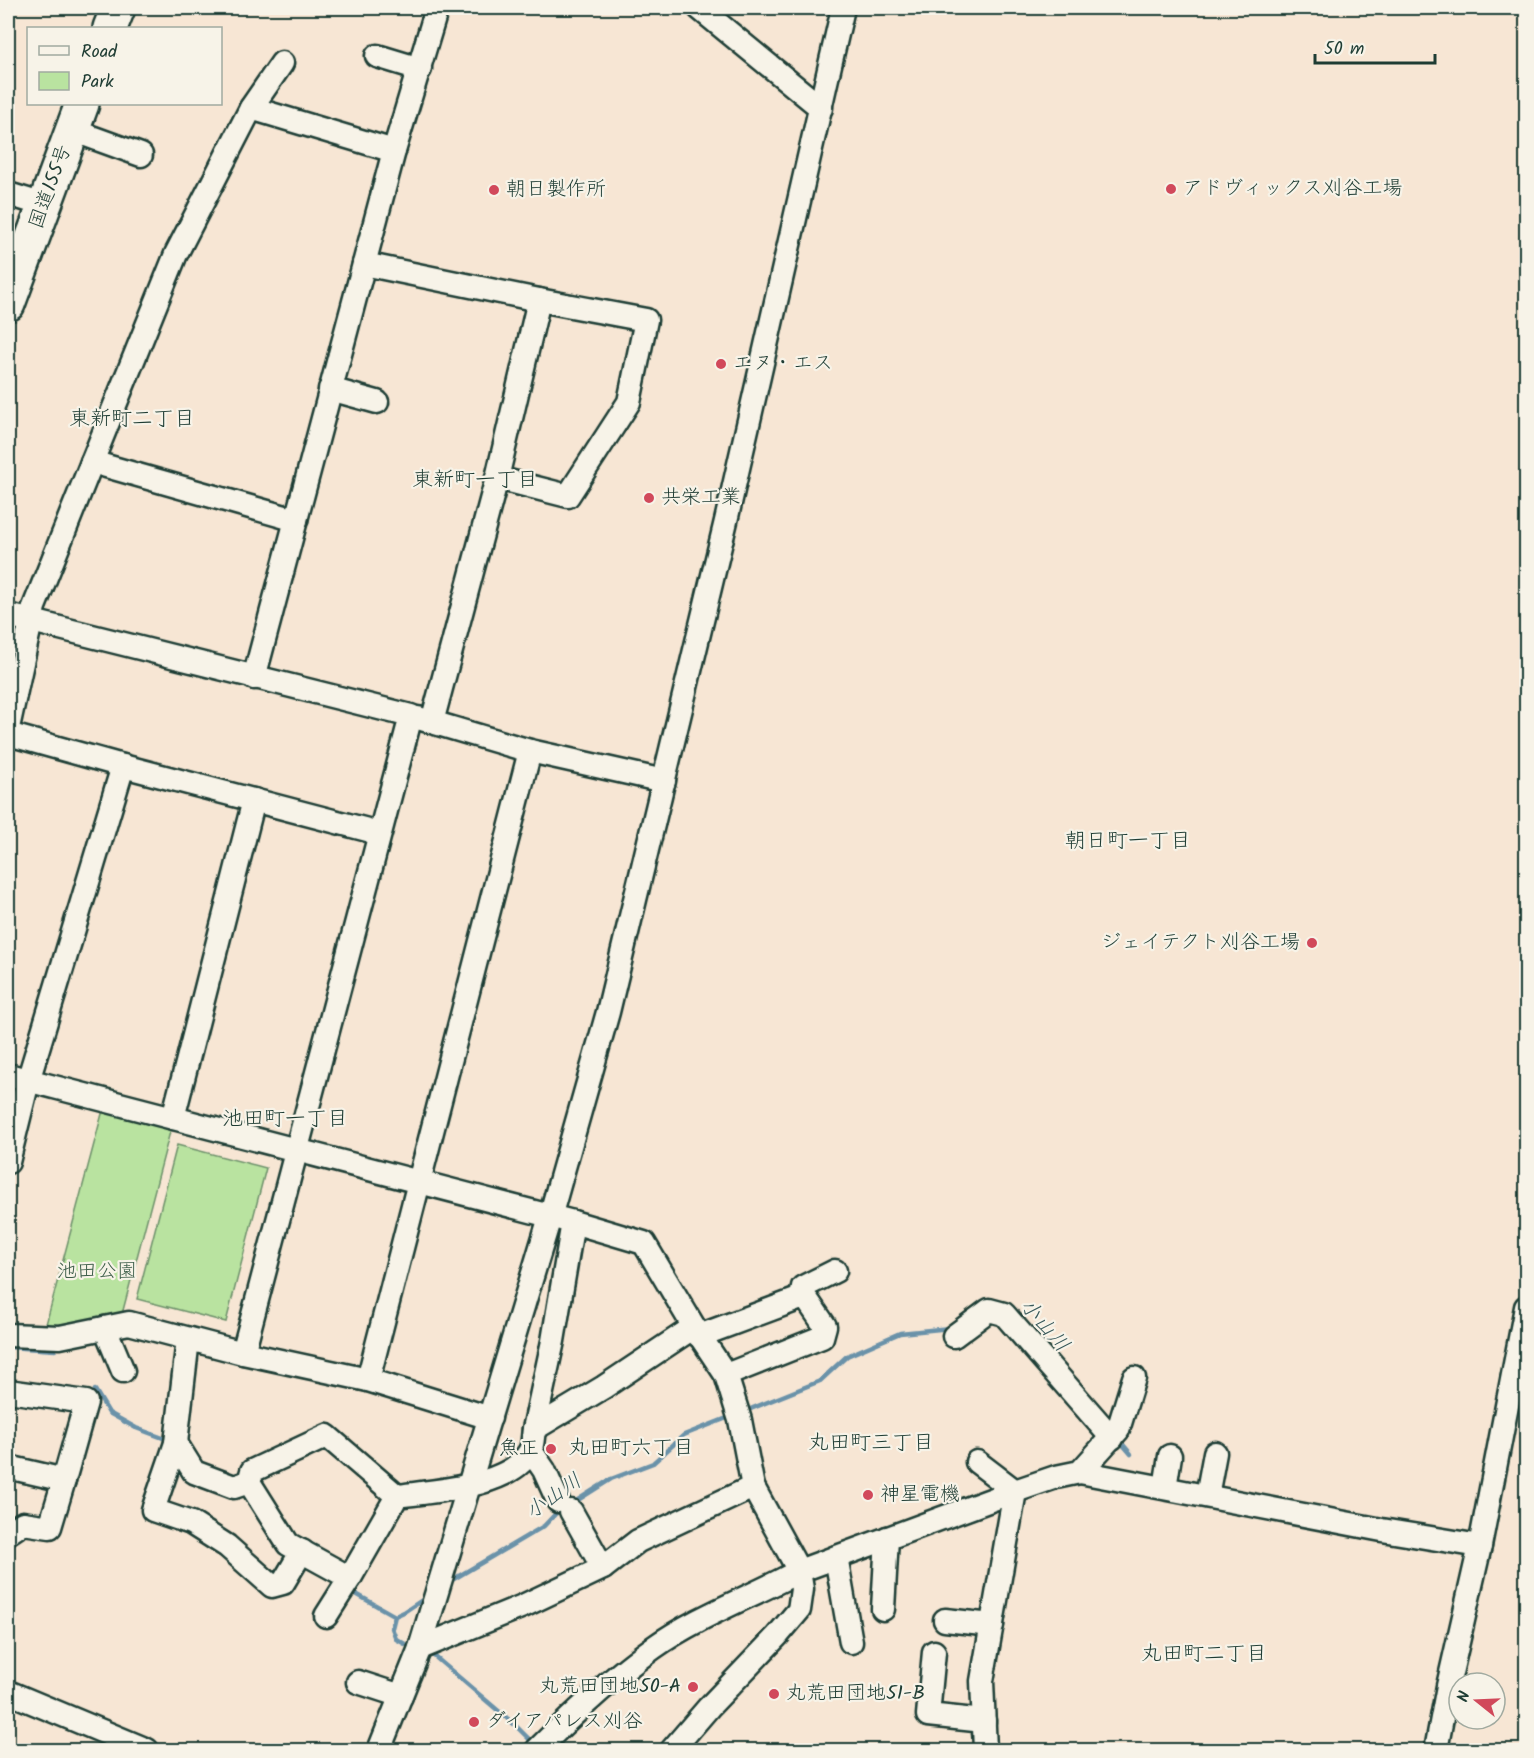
<svg xmlns="http://www.w3.org/2000/svg" width="1534" height="1758" font-family="Kalam,'Klee One',sans-serif">
  <rect width="100%" height="100%" fill="#f7e6d4"/>
  <filter id="ink" filterUnits="userSpaceOnUse"><feTurbulence type="fractalNoise" baseFrequency=".0167" numOctaves="2"/><feDisplacementMap in="SourceGraphic" scale="12" xChannelSelector="R" yChannelSelector="G"/><feConvolveMatrix kernelMatrix="1 2 1 2 8 2 1 2 1" color-interpolation-filters="sRGB"/></filter>
  <g filter="url(#ink)">
    <!-- green -->
    <g fill="#b9e3a0" stroke="#6c906a" stroke-width="1.5">
      <polygon points="103,1110 171,1128 121,1318 45,1328"/>
      <polygon points="177,1145 266,1168 226,1322 137,1299"/>
    </g>
    <g fill="none" stroke-linecap="round" stroke-linejoin="round">
      <!-- stream -->
      <g stroke="#6b92a9" stroke-width="4.5">
        <polyline points="8,1347 55,1350"/>
        <polyline points="95,1390 109,1413 136,1428 171,1441"/>
        <polyline points="743,1412 820,1381 847,1356 900,1333 950,1328"/>
        <polyline points="1119,1440 1131,1454"/>
        <polyline points="573,1503 611,1479 653,1463 684,1435 732,1416"/>
        <polyline points="447,1583 544,1526 560,1509"/>
        <polyline points="349,1590 395,1616 404,1612 428,1596"/>
        <polyline points="395,1616 392,1628 396,1639 414,1649"/>
        <polyline points="428,1654 434,1656 515,1725 535,1745"/>
      </g>
      <!-- minor casing -->
      <g stroke="#1f3d34" stroke-width="27">
        <g id="minor">
          <polyline points="699,8 821,108"/>
          <polyline points="377,56 420,69"/>
          <polyline points="251,108 282,63"/>
          <polyline points="72,130 141,155"/>
          <polyline points="8,194 44,205"/>
          <polyline points="364,264 539,300 497,478 432,722"/>
          <polyline points="330,389 377,402"/>
          <polyline points="92,462 176,254 251,108 394,151"/>
          <polyline points="497,478 568,496 629,402 646,320 539,300"/>
          <polyline points="8,615 411,716 243,1353"/>
          <polyline points="254,678 394,151 437,8"/>
          <polyline points="418,718 530,751 664,781"/>
          <polyline points="8,728 34,607 92,462 296,520"/>
          <polyline points="8,734 123,766 379,833"/>
          <polyline points="8,1075 573,1222 644,1243 694,1327"/>
          <polyline points="173,1118 254,800"/>
          <polyline points="8,1162 28,1081 123,766"/>
          <polyline points="801,1298 803,1287 835,1271"/>
          <polyline points="105,1328 123,1371"/>
          <polyline points="8,1335 60,1337 129,1323 243,1353 368,1380 490,1418"/>
          <polyline points="699,1336 801,1298 808,1301 825,1326 822,1337 726,1375"/>
          <polyline points="954,1336 989,1310 1004,1314 1112,1438"/>
          <polyline points="368,1380 530,751"/>
          <polyline points="8,1391 86,1402 64,1480 8,1467"/>
          <polyline points="534,1429 553,1341 573,1222"/>
          <polyline points="176,1443 188,1339"/>
          <polyline points="531,1451 544,1470 558,1501"/>
          <polyline points="977,1462 1015,1491"/>
          <polyline points="1080,1472 1382,1530 1480,1546"/>
          <polyline points="249,1482 234,1487 194,1472 176,1443 153,1510 191,1523 227,1546 272,1586 283,1583 302,1551"/>
          <polyline points="1165,1488 1170,1456"/>
          <path d="M397,1496l-47,82 -62,-34 -39,-62 3,-11 75,-35 70,60c37,-5 114,-9 133,-45 3,-5 3,-16 4,-22l70,-42 90,-60 32,48 14,45 13,67 46,84 3,18 -3,21 -22,26 -68,71 -37,43"/>
          <polyline points="1207,1496 1215,1453"/>
          <polyline points="571,1511 603,1568"/>
          <polyline points="8,1533 23,1523 50,1527 64,1480"/>
          <polyline points="836,1557 851,1642"/>
          <polyline points="883,1609 887,1538"/>
          <polyline points="326,1616 350,1578"/>
          <polyline points="945,1620 992,1625"/>
          <polyline points="420,1648 523,1606 603,1568 638,1541 753,1487"/>
          <polyline points="934,1652 928,1715 984,1721"/>
          <polyline points="358,1682 401,1696"/>
          <polyline points="8,1692 147,1750"/>
          <polyline points="379,1750 420,1648 550,1217 608,1012 726,521 843,8"/>
          <path d="M537,1750c36,-36 74,-72 116,-102 45,-32 98,-51 146,-77l216,-80 41,-14 24,-5 38,-42 16,-52"/>
          <polyline points="985,1750 982,1681 1015,1491"/>
          <polyline points="1436,1750 1448,1686 1480,1546 1526,1307"/>
        </g>
      </g>
      <!-- highway casing -->
      <g stroke="#1f3d34" stroke-width="38">
        <g id="highway">
          <polyline points="110,28 118,8"/>
          <polyline points="8,304 82,104"/>
        </g>
      </g>
      <!-- minor -->
      <use href="#minor" stroke="#f7f3e8" stroke-width="22"/>
      <!-- highway -->
      <use href="#highway" stroke="#f7f3e8" stroke-width="33"/>
    </g>
  </g>
  <!-- markers -->
  <g fill="#d1495b" stroke="#f7f3e8" stroke-width="2">
    <circle cx="1171" cy="189" r="6"/>
    <circle cx="494" cy="190" r="6"/>
    <circle cx="721" cy="364" r="6"/>
    <circle cx="649" cy="498" r="6"/>
    <circle cx="1312" cy="943" r="6"/>
    <circle cx="551" cy="1449" r="6"/>
    <circle cx="868" cy="1495" r="6"/>
    <circle cx="693" cy="1687" r="6"/>
    <circle cx="774" cy="1694" r="6"/>
    <circle cx="474" cy="1722" r="6"/>
  </g>
  <g text-anchor="middle" dominant-baseline="central" stroke-width="4.5" stroke-linejoin="round" paint-order="stroke">
    <!-- street labels -->
    <g font-size="20" fill="#1f3d34" stroke="#f7f3e8">
      <text transform="translate(51 187) rotate(-70)">国道155号</text>
    </g>
    <!-- poi labels -->
    <g font-size="20" fill="#1f3d34" stroke="#f7f3e8" text-anchor="start">
      <text x="1183" y="189">アドヴィックス刈谷工場</text>
      <text x="506" y="190">朝日製作所</text>
      <text x="733" y="364">エヌ・エス</text>
      <text x="661" y="498">共栄工業</text>
      <text x="1300" y="943" text-anchor="end">ジェイテクト刈谷工場</text>
      <text x="539" y="1449" text-anchor="end">魚正</text>
      <text x="880" y="1495">神星電機</text>
      <text x="681" y="1687" text-anchor="end">丸荒田団地50-A</text>
      <text x="786" y="1694">丸荒田団地51-B</text>
      <text x="486" y="1722">ダイアパレス刈谷</text>
    </g>
    <!-- park labels -->
    <g font-size="20" fill="#3e5e4a" stroke="#f7f3e8">
      <text x="97" y="1272">池田公園</text>
    </g>
    <!-- neighbourhood labels -->
    <g font-size="21" fill="#1f3d34" stroke="#f7f3e8">
      <text x="132" y="419">東新町二丁目</text>
      <text x="475" y="480">東新町一丁目</text>
      <text x="1128" y="841">朝日町一丁目</text>
      <text x="285" y="1119">池田町一丁目</text>
      <text x="871" y="1443">丸田町三丁目</text>
      <text x="631" y="1448">丸田町六丁目</text>
      <text x="1204" y="1654">丸田町二丁目</text>
    </g>
    <!-- water labels -->
    <g font-size="21" font-style="italic" fill="#38595b" stroke="#f7f3e8">
      <text transform="translate(1044 1326) rotate(49)">小山川</text>
      <text transform="translate(554 1497) rotate(-35)">小山川</text>
    </g>
  </g>
  <!-- margin -->
  <rect width="1534" height="1758" fill="none" stroke="#f7f3e8" stroke-width="30"/>
  <rect x="15" y="15" width="1504" height="1728" fill="none" stroke="#1f3d34" stroke-width="2" filter="url(#ink)"/>
  <!-- legend -->
  <rect x="27" y="27" width="195" height="78" fill="#f7f3e8" stroke="#a1aaa0" stroke-width="1.5"/>
  <rect x="39" y="46" width="30" height="9" fill="#f7f3e8" stroke="#a1aaa0" stroke-width="1.5"/>
  <text x="81" y="57" font-size="18" fill="#1f3d34">Road</text>
  <rect x="39" y="72" width="30" height="18" fill="#b9e3a0" stroke="#a1aaa0" stroke-width="1.5"/>
  <text x="81" y="87" font-size="18" fill="#1f3d34">Park</text>
  <!-- north arrow -->
  <g transform="translate(1477 1701) rotate(288)"><circle r="28" fill="#f7f3e8" stroke="#a1aaa0" stroke-width="1.5"/>
  <path d="M0-4.5L10 22L0 15L-10 22Z" fill="#d1495b"/>
  <text y="-9" font-size="16" font-weight="bold" text-anchor="middle" fill="#1f3d34">N</text>
  </g>
  <!-- scale -->
  <path d="M1315 54v9h120v-9" fill="none" stroke="#1f3d34" stroke-width="3"/>
  <text x="1324" y="54" font-size="18" fill="#1f3d34" stroke="#f7f3e8" stroke-width="4.5" paint-order="stroke">50 m</text>
</svg>
